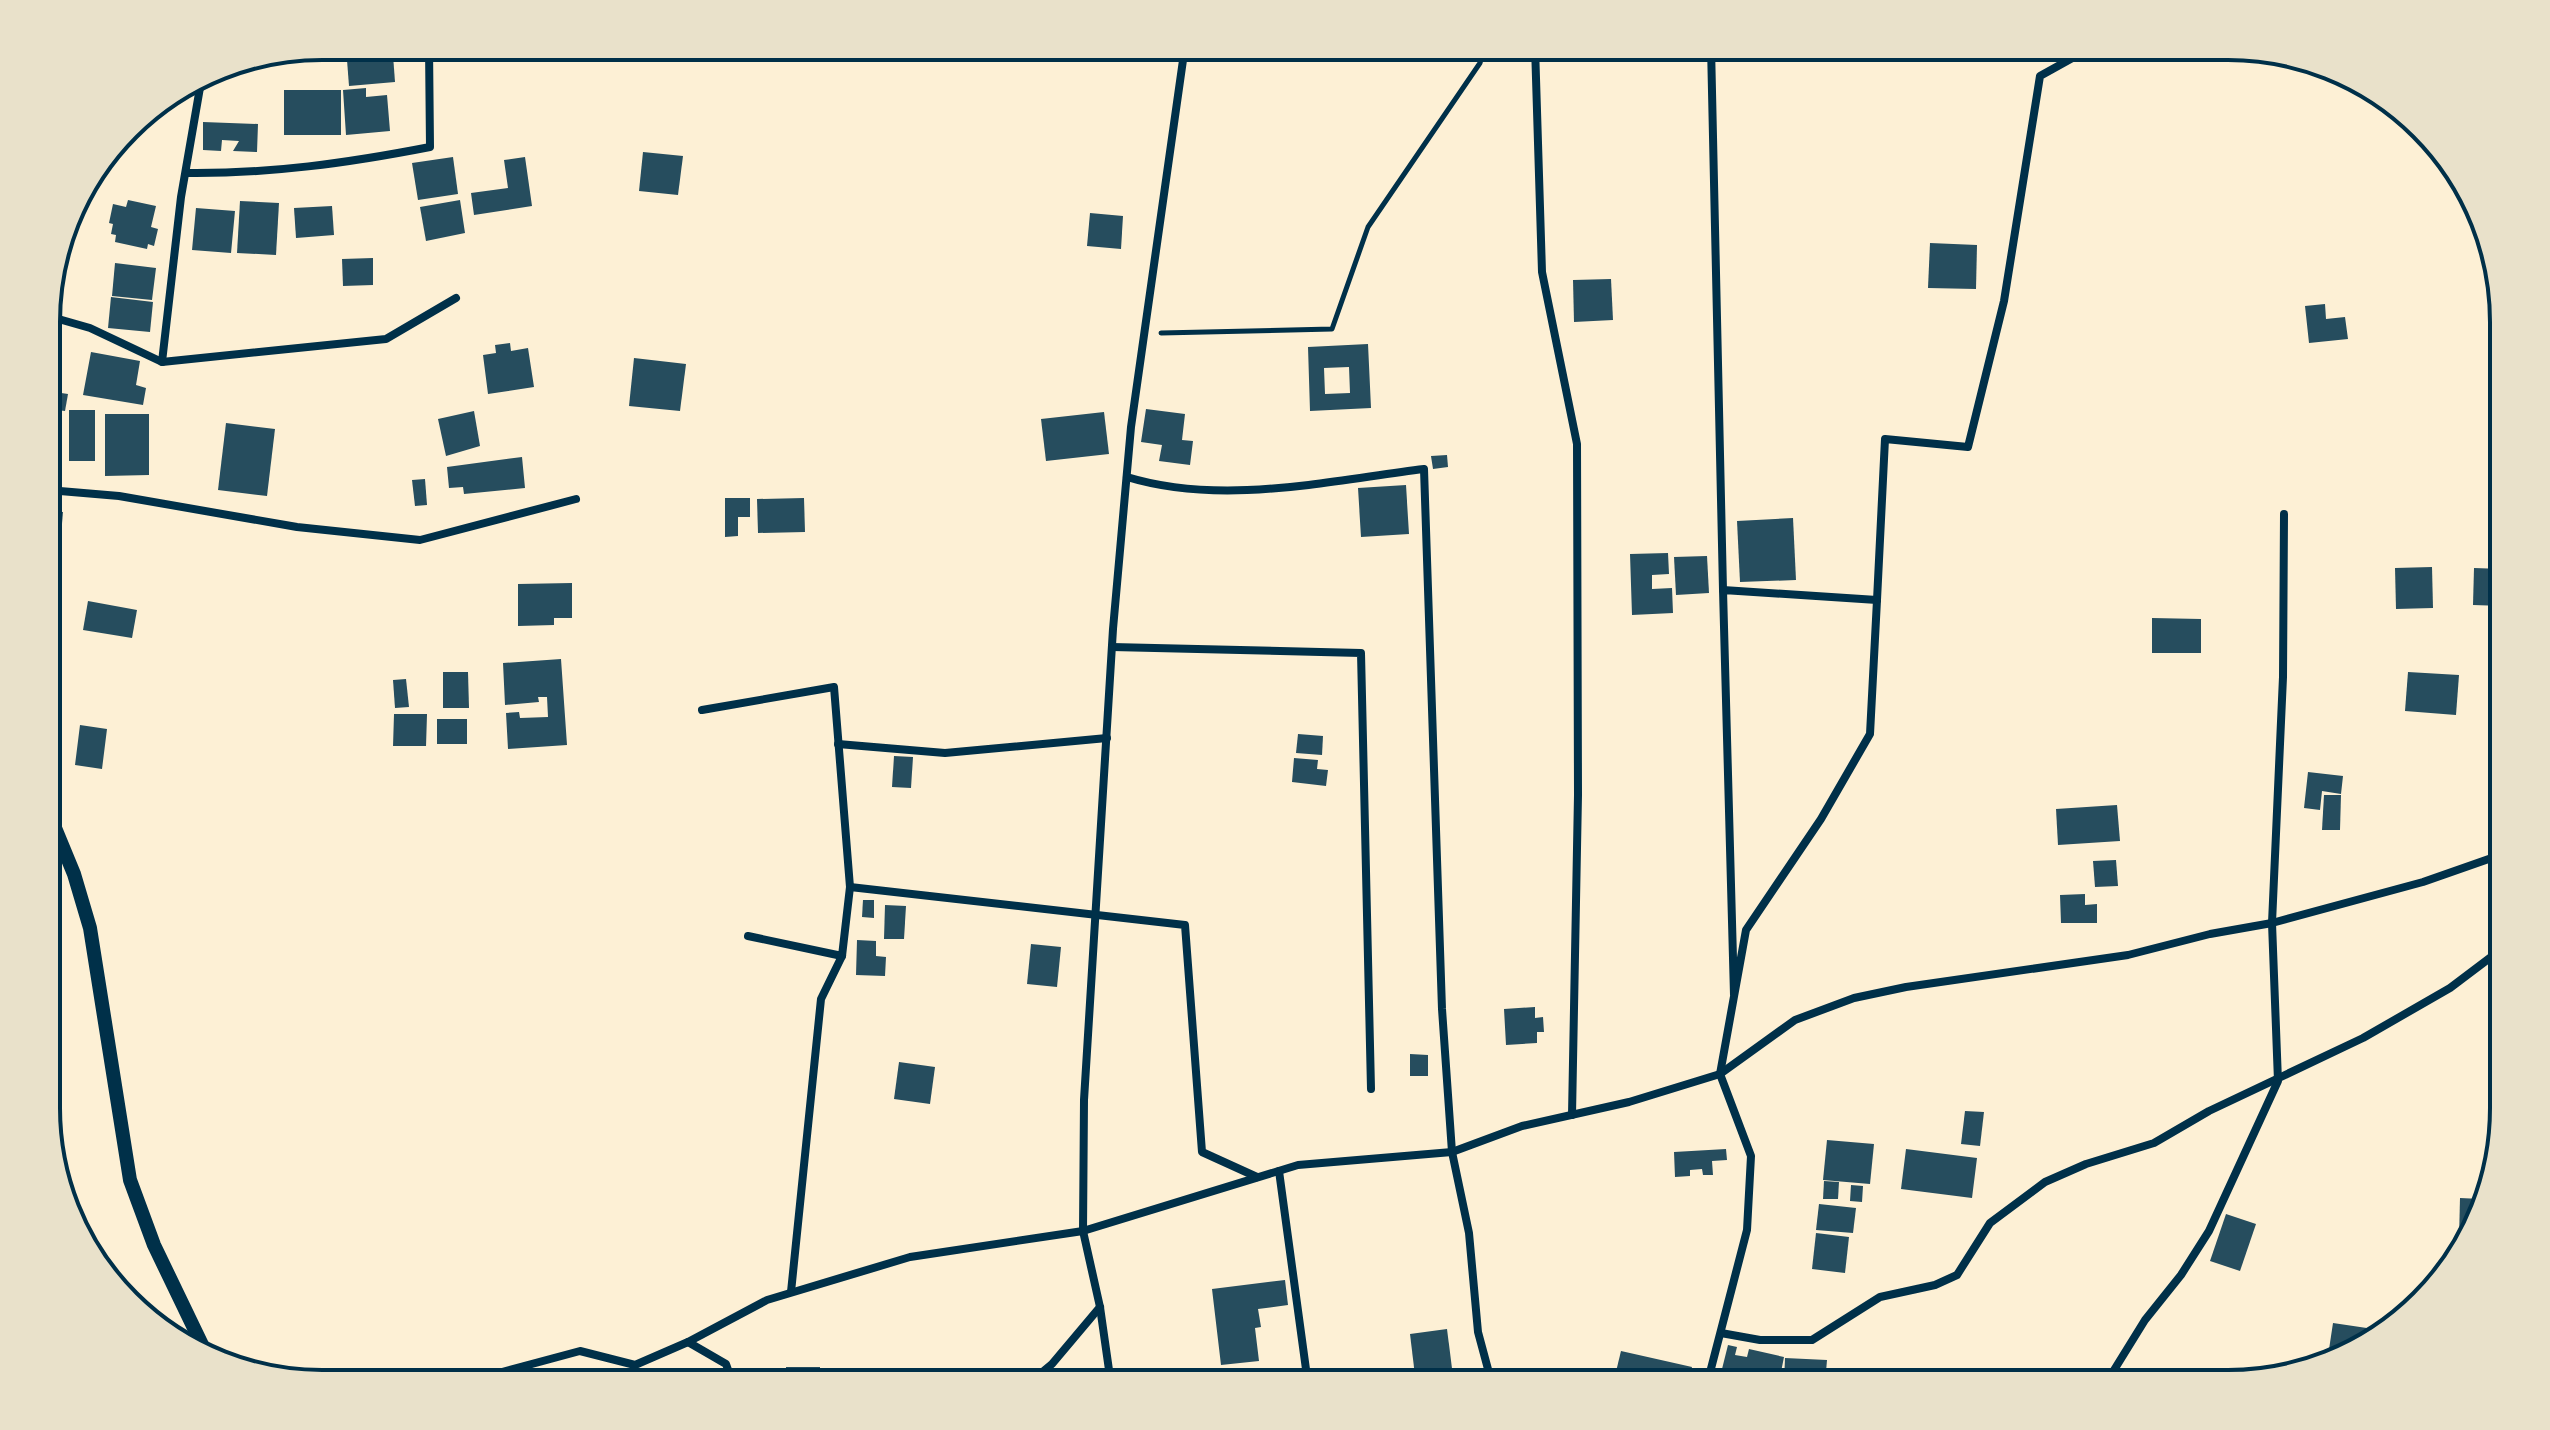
<svg xmlns="http://www.w3.org/2000/svg" width="2550" height="1430" font-family="Arial,sans-serif">
  <rect width="100%" height="100%" fill="#fdf0d5"/>
  <!-- building -->
  <g fill="#264d5e" fill-rule="evenodd">
    <polygon points="393,55 395,82 349,86 347,60"/>
    <polygon points="366,88 366,97 387,95 390,131 346,135 343,90"/>
    <rect x="284" y="90" width="57" height="45"/>
    <polygon points="203,122 258,124 257,152 233,151 239,141 222,140 221,151 203,150"/>
    <polygon points="120,140 116,161 106,159 110,154"/>
    <polygon points="643,152 683,156 678,195 639,191"/>
    <polygon points="453,157 458,194 418,200 412,163"/>
    <polygon points="525,157 532,206 474,215 471,193 508,188 504,160"/>
    <polygon points="128,200 156,206 151,227 158,229 154,246 148,244 147,249 115,242 116,235 111,234 113,224 109,223 113,204 126,207"/>
    <polygon points="460,200 465,233 426,241 420,207"/>
    <polygon points="240,201 279,203 276,255 237,253"/>
    <polygon points="332,206 334,235 296,238 294,208"/>
    <polygon points="196,208 235,211 231,253 192,250"/>
    <polygon points="1090,213 1123,216 1121,249 1087,246"/>
    <polygon points="1930,243 1977,245 1976,289 1928,288"/>
    <polygon points="58,254 61,255 53,298 48,297 48,286"/>
    <polygon points="373,258 373,285 343,286 342,259"/>
    <polygon points="115,263 156,268 152,300 112,296"/>
    <polygon points="1611,279 1613,320 1574,322 1573,280"/>
    <polygon points="111,297 153,302 150,332 108,328"/>
    <polygon points="2325,304 2326,319 2345,317 2348,339 2309,343 2305,306"/>
    <polygon points="510,343 511,351 528,348 534,387 488,394 483,355 496,353 495,345"/>
    <path d="M1368,344l3,64 -61,3 -2,-64zM1349,367l1,26 -25,1 -1,-26z"/>
    <polygon points="91,352 140,361 136,385 146,388 143,405 83,395"/>
    <polygon points="634,358 686,364 680,411 629,406"/>
    <polygon points="48,391 68,394 65,411 48,409"/>
    <polygon points="1146,409 1185,414 1182,440 1193,441 1190,465 1159,461 1162,445 1141,442"/>
    <rect x="69" y="410" width="26" height="51"/>
    <polygon points="474,411 480,446 446,456 438,419"/>
    <polygon points="1104,412 1109,454 1046,461 1041,419"/>
    <polygon points="105,414 149,414 149,475 105,476"/>
    <polygon points="226,423 275,429 267,496 218,490"/>
    <polygon points="1447,455 1448,467 1433,469 1431,456"/>
    <polygon points="522,457 525,488 464,494 463,487 449,488 447,467"/>
    <polygon points="425,479 427,505 415,506 412,480"/>
    <polygon points="1406,485 1409,534 1361,537 1358,488"/>
    <polygon points="725,498 750,498 750,517 738,517 738,536 725,537"/>
    <polygon points="804,498 805,532 758,533 757,499"/>
    <polygon points="48,511 63,512 58,571 48,570"/>
    <polygon points="1793,518 1796,580 1740,582 1737,521"/>
    <polygon points="1668,553 1669,574 1652,575 1652,589 1672,588 1673,613 1632,615 1630,554"/>
    <polygon points="1707,556 1709,593 1676,595 1674,557"/>
    <polygon points="2432,567 2433,608 2396,609 2395,568"/>
    <polygon points="2474,568 2503,569 2503,606 2473,605"/>
    <polygon points="572,583 572,618 554,618 554,625 518,626 518,584"/>
    <polygon points="88,601 137,610 132,638 83,630"/>
    <polygon points="2152,618 2201,619 2201,653 2152,653"/>
    <polygon points="561,659 567,745 508,749 506,713 519,712 520,718 548,717 547,697 538,697 539,702 505,705 503,663"/>
    <polygon points="443,672 468,672 469,708 443,708"/>
    <polygon points="2408,672 2459,675 2456,715 2405,711"/>
    <polygon points="406,679 409,707 395,708 393,680"/>
    <polygon points="394,714 427,714 426,746 393,746"/>
    <rect x="437" y="719" width="30" height="25"/>
    <polygon points="80,725 107,729 102,769 75,765"/>
    <polygon points="1298,734 1323,736 1322,755 1296,753"/>
    <polygon points="894,756 913,757 911,788 892,787"/>
    <polygon points="1294,758 1318,760 1317,769 1328,770 1326,786 1292,782"/>
    <polygon points="2308,772 2343,776 2341,794 2322,791 2320,810 2304,808"/>
    <polygon points="2324,795 2341,795 2340,830 2322,830"/>
    <polygon points="2117,805 2120,841 2058,845 2056,809"/>
    <polygon points="2116,860 2118,886 2095,887 2093,861"/>
    <polygon points="2085,894 2085,905 2097,904 2097,923 2061,923 2060,895"/>
    <polygon points="863,900 874,900 874,918 862,917"/>
    <polygon points="885,905 906,906 904,939 884,939"/>
    <polygon points="857,940 876,941 876,956 886,957 885,976 856,975"/>
    <polygon points="1031,944 1061,947 1057,987 1027,984"/>
    <polygon points="1535,1007 1535,1018 1543,1017 1544,1032 1537,1032 1537,1043 1506,1045 1504,1009"/>
    <polygon points="1410,1054 1428,1055 1428,1076 1410,1076"/>
    <polygon points="899,1062 935,1067 930,1104 894,1099"/>
    <polygon points="1965,1111 1984,1112 1980,1146 1961,1144"/>
    <polygon points="1827,1140 1874,1144 1870,1184 1823,1180"/>
    <polygon points="1726,1149 1727,1160 1712,1161 1713,1175 1703,1175 1702,1169 1690,1170 1690,1176 1675,1177 1674,1152"/>
    <polygon points="1906,1149 1977,1158 1972,1198 1901,1189"/>
    <polygon points="1824,1181 1839,1182 1838,1199 1823,1199"/>
    <polygon points="1851,1185 1863,1186 1862,1202 1850,1201"/>
    <polygon points="2460,1198 2481,1199 2469,1240 2459,1239"/>
    <polygon points="1819,1204 1856,1208 1853,1233 1816,1230"/>
    <polygon points="2226,1214 2256,1224 2240,1271 2210,1261"/>
    <polygon points="1816,1233 1849,1237 1845,1273 1812,1269"/>
    <polygon points="1285,1280 1288,1305 1258,1309 1261,1327 1255,1328 1259,1361 1221,1365 1212,1289"/>
    <polygon points="2333,1323 2387,1331 2381,1338 2328,1356"/>
    <polygon points="1447,1329 1454,1384 1416,1384 1410,1334"/>
    <polygon points="1728,1345 1737,1347 1735,1355 1747,1357 1749,1349 1784,1357 1779,1382 1722,1369"/>
    <polygon points="1621,1351 1692,1367 1688,1384 1613,1384"/>
    <polygon points="1785,1358 1827,1360 1825,1384 1784,1384"/>
    <rect x="786" y="1367" width="34" height="17"/>
  </g>
  <g fill="none" stroke-linecap="round" stroke-linejoin="round">
    <!-- path -->
    <polyline stroke="#003049" stroke-width="5" points="1161,333 1332,329 1368,227 1480,63 1485,46"/>
    <!-- minor -->
    <g stroke="#003049" stroke-width="8">
      <polyline points="1535,46 1542,272 1577,444 1578,795 1572,1115"/>
      <polyline points="1711,46 1723,590"/>
      <path d="M186,173c83,1 162,-10 244,-26l-1,-101"/>
      <polyline points="48,316 90,328 162,362 386,339 456,298"/>
      <polyline points="162,362 181,197 202,76"/>
      <path d="M1127,477c95,29 200,4 297,-8l18,540 10,143 17,81 9,99 14,52"/>
      <polyline points="48,490 119,496 297,527 420,540 576,499"/>
      <polyline points="1877,600 1885,439 1968,447 2004,301 2040,76 2094,46"/>
      <polyline points="1112,647 1361,653 1371,1089"/>
      <polyline points="702,710 834,687 850,887"/>
      <polyline points="838,744 945,753 1107,738"/>
      <polyline points="748,936 842,956 850,887 1185,925 1202,1152 1257,1177"/>
      <polyline points="1279,1171 1308,1384"/>
      <polyline points="791,1292 821,999 842,956"/>
      <polyline points="1721,1333 1760,1340 1812,1340 1880,1297 1935,1285 1957,1275 1990,1223 2045,1182 2086,1164 2154,1143 2209,1111 2363,1038 2450,988 2503,948"/>
      <polyline points="688,1342 767,1300 910,1257 1083,1231 1298,1165 1452,1152 1522,1126 1629,1102 1720,1074 1795,1020 1854,998 1906,987 2128,955 2210,934 2272,923 2423,882 2503,854"/>
      <polyline points="2106,1383 2145,1320 2181,1275 2209,1231 2278,1081 2272,923 2283,677 2284,514"/>
      <polyline points="458,1384 580,1351 635,1365 688,1342 726,1364 733,1384"/>
      <polyline points="1028,1384 1052,1364 1100,1307"/>
      <polyline points="1111,1384 1100,1307 1083,1231 1084,1100 1113,629 1131,427 1185,46"/>
      <polyline points="1707,1384 1747,1230 1751,1156 1720,1074 1746,930 1821,819 1870,734 1877,600 1723,590 1734,995"/>
    </g>
    <!-- tertiary -->
    <polyline stroke="#003049" stroke-width="14" points="48,811 74,874 90,928 130,1180 154,1245 206,1353"/>
  </g>
  <!-- crop -->
  <path d="M0 0H2550V1430H0ZM322 60H2228A262 262 0 0 1 2490 322V1108A262 262 0 0 1 2228 1370H322A262 262 0 0 1 60 1108V322A262 262 0 0 1 322 60Z" fill="#e9e1ca" fill-rule="evenodd"/>
  <path fill="none" stroke="#003049" stroke-width="4" d="M322 60H2228A262 262 0 0 1 2490 322V1108A262 262 0 0 1 2228 1370H322A262 262 0 0 1 60 1108V322A262 262 0 0 1 322 60Z"/>
</svg>
